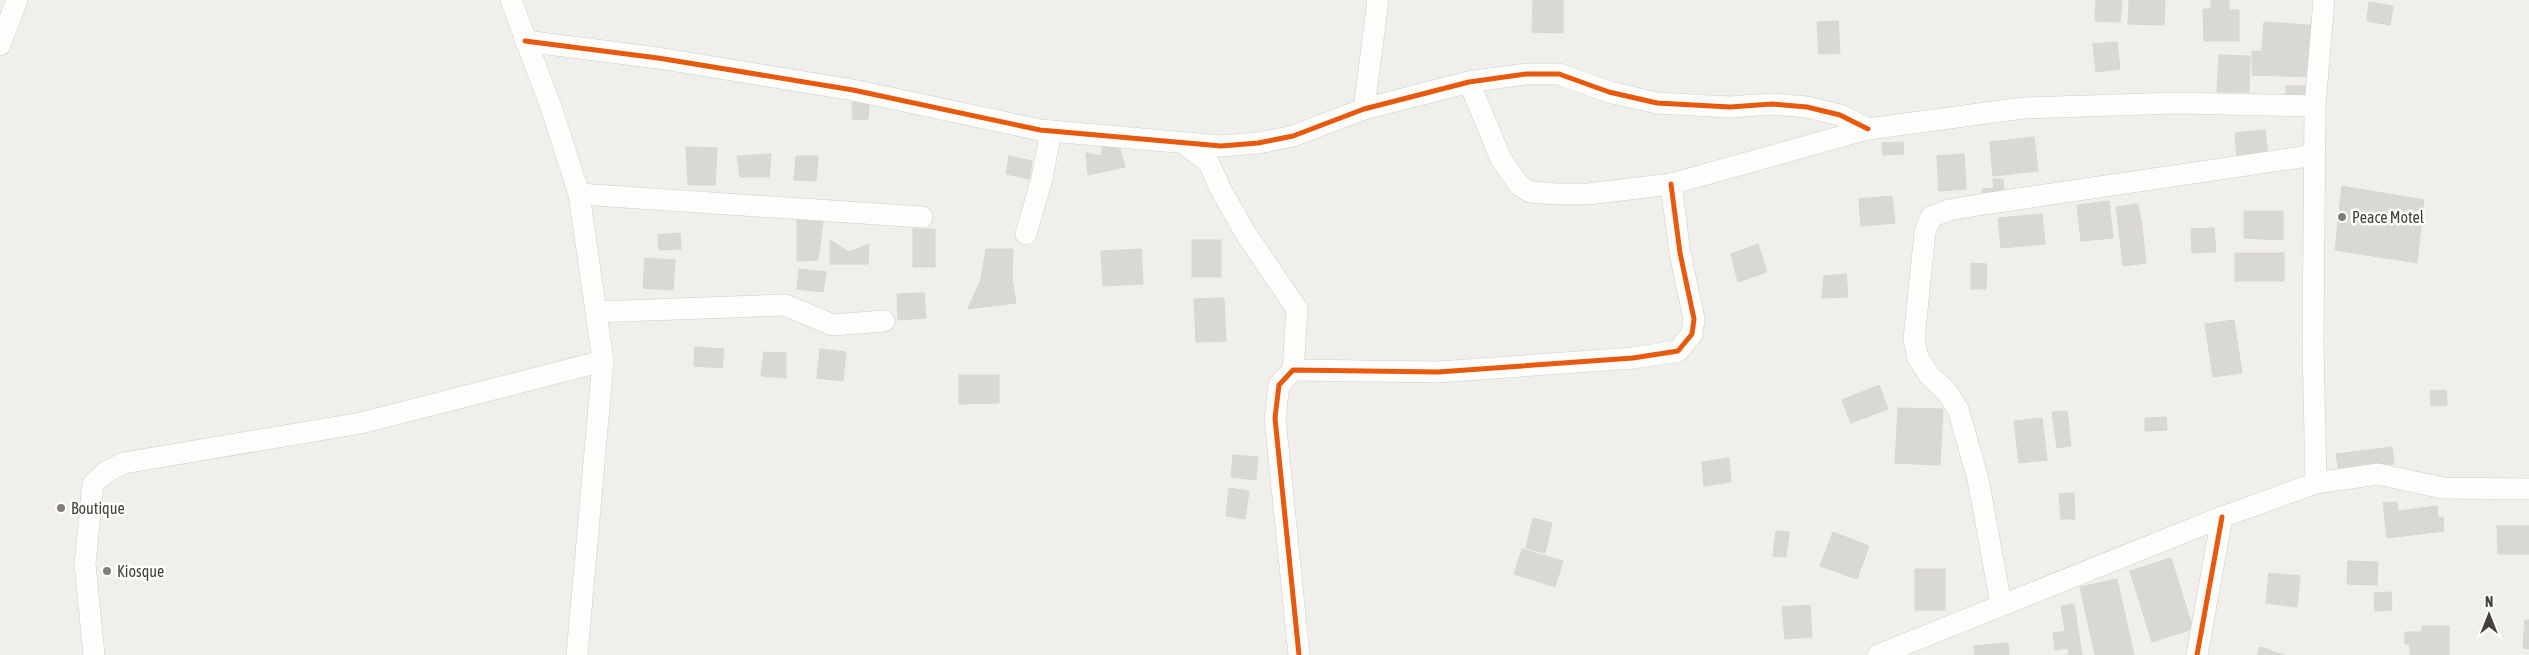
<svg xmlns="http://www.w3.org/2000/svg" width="2529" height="655" font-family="'Asap Condensed',sans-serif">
  <rect width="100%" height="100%" fill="#f1efeb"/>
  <!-- building -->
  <g fill="#dad8d4" stroke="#d9d6d1">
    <polygon points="1533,0 1563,0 1563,33 1532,32"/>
    <polygon points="2096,0 2122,1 2120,22 2095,21"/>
    <polygon points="2129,0 2165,0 2164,25 2128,24"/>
    <polygon points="2211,0 2229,0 2229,10 2239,10 2239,41 2204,41 2203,9 2211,9"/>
    <polygon points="2369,2 2393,6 2390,25 2367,21"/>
    <polygon points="1838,21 1840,53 1819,54 1817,22"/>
    <polygon points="2264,22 2322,26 2318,52 2262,50"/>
    <polygon points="2117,42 2120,69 2096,72 2093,44"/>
    <polygon points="2252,51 2318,52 2317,77 2252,75"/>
    <polygon points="2219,55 2250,56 2249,92 2217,92"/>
    <rect x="2286" y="86" width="25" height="16"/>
    <polygon points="852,102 869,105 868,119 853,120"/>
    <polygon points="2265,130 2268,158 2237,161 2235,133"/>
    <polygon points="2034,137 2038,171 1993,176 1990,142"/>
    <polygon points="1903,142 1904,154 1883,155 1882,143"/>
    <polygon points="1103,145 1119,146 1125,167 1088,175 1086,153 1101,156"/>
    <polygon points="686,147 717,148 715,185 688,185"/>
    <polygon points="771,154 769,177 740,177 737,156"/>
    <polygon points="1964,154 1966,189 1939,191 1937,156"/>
    <polygon points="796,156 818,156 816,181 794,180"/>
    <polygon points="1009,156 1032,161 1029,179 1006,174"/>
    <polygon points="1993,179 2003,179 2004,193 1984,204 1982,189 1994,188"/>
    <polygon points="2342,186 2424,200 2417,263 2335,250"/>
    <polygon points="1892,196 1895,223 1861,226 1859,199"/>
    <polygon points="2109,201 2113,238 2081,241 2077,205"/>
    <polygon points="2138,204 2142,227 2119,230 2116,207"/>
    <polygon points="2244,211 2283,211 2283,240 2244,238"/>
    <polygon points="2042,214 2045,244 2001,248 1998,218"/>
    <polygon points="797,219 823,221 818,260 797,261"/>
    <polygon points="2142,227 2146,263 2123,266 2119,230"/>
    <polygon points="2214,228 2216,252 2192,253 2191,229"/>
    <rect x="913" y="229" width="22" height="38"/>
    <polygon points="680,233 681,249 659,250 658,235"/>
    <polygon points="830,240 849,252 869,244 868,264 830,264"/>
    <rect x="1192" y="240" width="29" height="37"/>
    <polygon points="1758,244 1767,272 1738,282 1731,254"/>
    <polygon points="986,249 1013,249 1012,279 1016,303 968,309 981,279"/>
    <polygon points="1141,249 1143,284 1103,286 1101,251"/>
    <rect x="2235" y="253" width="49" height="28"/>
    <polygon points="645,258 675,260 673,290 643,288"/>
    <polygon points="1971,263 1987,264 1986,289 1971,289"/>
    <polygon points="799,269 826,272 823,292 797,289"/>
    <polygon points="1846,274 1848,297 1822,298 1824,276"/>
    <polygon points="924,293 926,318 898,320 897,294"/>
    <polygon points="1224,298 1226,341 1196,342 1194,299"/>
    <polygon points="2234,320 2242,373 2213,377 2205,324"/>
    <polygon points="695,347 724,349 722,368 694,366"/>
    <polygon points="820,349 846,352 843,381 817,378"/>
    <polygon points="764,352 786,353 786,378 761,376"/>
    <polygon points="959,375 999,375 999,403 959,404"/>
    <polygon points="1879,385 1888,409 1851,423 1842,400"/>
    <polygon points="2446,390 2447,405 2431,406 2430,391"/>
    <polygon points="1898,408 1943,409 1940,465 1895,463"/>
    <polygon points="2067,411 2071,446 2057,448 2052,412"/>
    <polygon points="2166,417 2167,430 2145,431 2145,418"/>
    <polygon points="2042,418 2047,460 2019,463 2014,421"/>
    <polygon points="2392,447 2394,464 2339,470 2336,454"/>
    <polygon points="1233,455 1258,457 1256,480 1231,477"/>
    <polygon points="1729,458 1731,482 1704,486 1702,462"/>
    <polygon points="1229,488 1249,491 1245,519 1226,516"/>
    <polygon points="2074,493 2075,519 2061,519 2059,494"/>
    <polygon points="2397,502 2398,511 2437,506 2438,518 2443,517 2444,531 2387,538 2383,503"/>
    <polygon points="1533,518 1552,523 1545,553 1526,548"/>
    <polygon points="2497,526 2529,526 2529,554 2498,554"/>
    <polygon points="1776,531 1789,532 1786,557 1773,556"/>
    <polygon points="1833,532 1869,546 1857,579 1820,566"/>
    <polygon points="1522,549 1563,561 1555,587 1514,574"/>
    <polygon points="2171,558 2193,629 2152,642 2130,571"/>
    <polygon points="2348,561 2378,562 2377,585 2347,584"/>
    <rect x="1915" y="569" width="30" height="41"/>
    <polygon points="2269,573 2300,576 2297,607 2266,603"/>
    <polygon points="2117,579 2134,655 2095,655 2080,587"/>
    <polygon points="2391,592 2392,610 2375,611 2374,593"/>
    <polygon points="2074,604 2082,655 2069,655 2068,648 2055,650 2053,633 2065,631 2061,606"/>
    <polygon points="1810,605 1812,637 1785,639 1782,607"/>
    <polygon points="2525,620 2529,620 2529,649 2523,648"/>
    <polygon points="2422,626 2449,626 2449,655 2410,655 2410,644 2405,644 2405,632 2422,632"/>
    <polygon points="2008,643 2009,655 1975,655 1974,646"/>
    <polygon points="2260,647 2284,655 2257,655"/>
  </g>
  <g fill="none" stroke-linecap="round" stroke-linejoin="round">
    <!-- minor casing -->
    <g stroke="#cecdc9" stroke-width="22">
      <g id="minor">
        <polyline points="511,0 552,110 579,194 603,361 577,655"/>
        <polyline points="525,41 658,58 853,90 1040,130 1221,146 1258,143 1293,136 1364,109 1469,82 1526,74 1559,74 1609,92 1657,103 1730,107 1772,104 1807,107 1840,115 1868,129"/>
        <polyline points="0,45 17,0"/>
        <polyline points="1469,82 1501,159 1519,185 1530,192 1558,194 1588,194 1671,184 1868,129 2023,108 2178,103 2315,106"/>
        <polyline points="1364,109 1378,0"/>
        <polyline points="1184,143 1209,163 1221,190 1246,234 1297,309 1293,370 1279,385 1275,418 1299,655"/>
        <polyline points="579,194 922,217"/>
        <polyline points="1026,234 1042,178 1051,131"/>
        <polyline points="596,312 785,305 833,325 884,321"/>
        <polyline points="1293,370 1438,372 1633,358 1678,351 1692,334 1694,319 1680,253 1671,184"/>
        <polyline points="2316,483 2313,344 2315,106 2324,0"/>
        <polyline points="2001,604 1978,479 1958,409 1947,392 1929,375 1918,358 1914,339 1925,232 1931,217 1949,210 1984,204 2315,155"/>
        <polyline points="94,655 85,564 93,484 106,472 124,463 361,423 603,361"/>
        <polyline points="1878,655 2222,517 2316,483 2378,474 2443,488 2529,489"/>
        <polyline points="2197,655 2222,517"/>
      </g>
    </g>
    <!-- minor -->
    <use href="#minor" stroke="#fdfdfc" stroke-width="21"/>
    <!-- cycleway casing -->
    <g stroke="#fff" stroke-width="8">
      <g id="cycleway">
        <polyline points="525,41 658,58 853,90 1040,130 1221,146 1258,143 1293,136 1364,109 1469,82 1526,74 1559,74 1609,92 1657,103 1730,107 1772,104 1807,107 1840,115 1868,129"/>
        <polyline points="1299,655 1275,418 1279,385 1293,370 1438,372 1633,358 1678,351 1692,334 1694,319 1680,253 1671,184"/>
        <polyline points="2197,655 2222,517"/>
      </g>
    </g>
    <!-- cycleway -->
    <use href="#cycleway" stroke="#e8590c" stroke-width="5"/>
  </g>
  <!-- markers -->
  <g fill="#817e77" stroke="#fff" stroke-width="2">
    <circle cx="2342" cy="217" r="5"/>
    <circle cx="61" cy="508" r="5"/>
    <circle cx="107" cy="571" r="5"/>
  </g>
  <g text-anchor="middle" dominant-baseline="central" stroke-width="5" stroke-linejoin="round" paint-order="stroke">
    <!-- poi labels -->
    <g font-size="16" fill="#454138" stroke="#fff" text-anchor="start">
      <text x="2352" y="217">Peace Motel</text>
      <text x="71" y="508">Boutique</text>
      <text x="117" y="571">Kiosque</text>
    </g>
  </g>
  <!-- north arrow -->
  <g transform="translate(2489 615)" stroke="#ffffff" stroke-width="4" paint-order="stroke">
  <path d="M0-4L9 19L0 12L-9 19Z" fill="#454138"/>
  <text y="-8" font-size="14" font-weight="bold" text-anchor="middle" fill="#454138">N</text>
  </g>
</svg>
